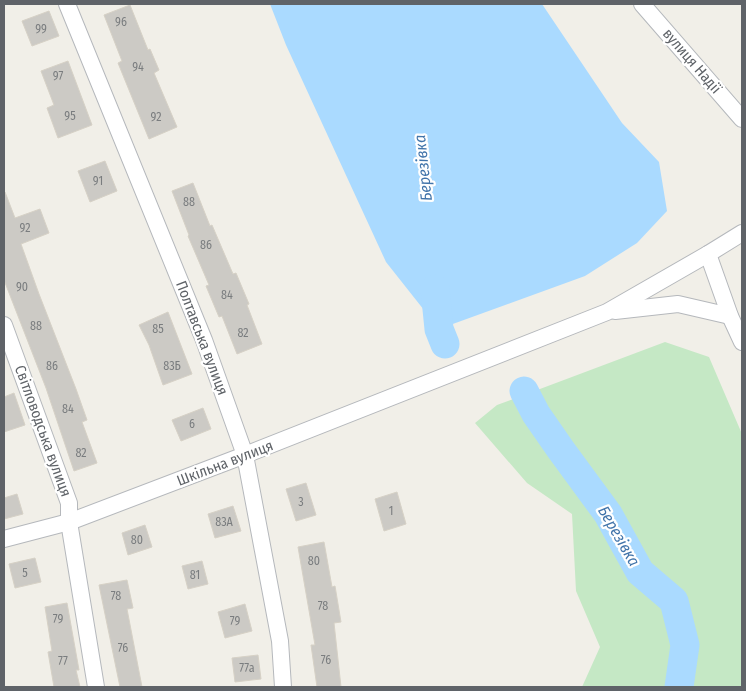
<svg xmlns="http://www.w3.org/2000/svg" width="746" height="691" font-family="'Fira Sans Condensed',sans-serif">
  <rect width="100%" height="100%" fill="#f1efe8"/>
  <!-- green -->
  <polygon fill="#c5e8c5" points="665,342 709,357 742,434 742,687 582,687 600,647 576,591 572,514 527,483 475,423 497,405"/>
  <!-- water -->
  <polygon fill="#aadaff" points="270,4 542,4 622,123 659,162 667,211 637,243 585,276 439,329 386,262 286,45"/>
  <g fill="none" stroke-linecap="round" stroke-linejoin="round">
    <!-- river -->
    <g stroke="#aadaff" stroke-width="29">
      <polyline points="435,289 439,329 445,344"/>
      <polyline points="524,391 536,414 561,450 608,514 640,572 674,601 685,645 679,687"/>
    </g>
  </g>
  <!-- building -->
  <g fill="#cccac5" stroke="#d6d1c6">
    <polygon points="130,5 148,50 150,49 159,70 154,73 177,127 149,139 118,63 122,61 104,15"/>
    <polygon points="49,11 59,36 32,46 22,21"/>
    <polygon points="68,61 92,125 58,138 47,108 54,105 41,71"/>
    <polygon points="105,161 117,191 90,202 78,171"/>
    <polygon points="193,183 210,226 212,225 233,274 236,273 249,304 247,305 262,344 237,354 222,316 219,317 206,286 209,285 188,236 189,235 172,191"/>
    <polygon points="5,192 15,218 40,209 49,233 21,244 39,294 76,389 87,420 82,422 97,463 74,471 46,388 4,280 4,193"/>
    <polygon points="168,312 192,374 163,385 149,345 139,325"/>
    <polygon points="14,393 25,425 4,432 4,397"/>
    <polygon points="203,408 211,429 181,441 172,420"/>
    <polygon points="306,483 316,515 296,521 286,489"/>
    <polygon points="397,492 406,524 384,531 375,499"/>
    <polygon points="17,494 23,514 4,519 4,498"/>
    <polygon points="233,506 241,531 215,538 208,514"/>
    <polygon points="145,525 152,547 128,555 122,533"/>
    <polygon points="324,542 332,587 335,586 341,622 334,623 341,687 317,687 311,645 315,645 298,547"/>
    <polygon points="35,558 41,582 15,588 9,564"/>
    <polygon points="202,561 208,584 188,589 182,566"/>
    <polygon points="127,580 133,608 127,609 142,687 120,687 99,585"/>
    <polygon points="67,603 79,670 76,670 80,687 54,687 48,652 52,651 45,607"/>
    <polygon points="245,604 252,631 225,638 218,612"/>
    <polygon points="258,655 261,679 235,682 232,658"/>
  </g>
  <g fill="none" stroke-linecap="round" stroke-linejoin="round">
    <!-- minor casing -->
    <g stroke="#b5b8bc" stroke-width="18">
      <g id="minor">
        <polyline points="67,4 204,340 245,455 280,641 283,687"/>
        <polyline points="642,4 742,119"/>
        <polyline points="708,254 730,316 742,342"/>
        <polyline points="615,311 678,304 730,316"/>
        <polyline points="4,325 69,503 69,522 96,687"/>
        <polyline points="4,539 69,522 245,455 607,312 708,254 742,233"/>
      </g>
    </g>
    <!-- minor -->
    <use href="#minor" stroke="#fff" stroke-width="16"/>
  </g>
  <g text-anchor="middle" dominant-baseline="central" stroke-width="4.5" stroke-linejoin="round" paint-order="stroke">
    <!-- number labels -->
    <g font-size="12" fill="#7a7d7f">
      <text x="121" y="22">96</text>
      <text x="41" y="29">99</text>
      <text x="138" y="67">94</text>
      <text x="58" y="76">97</text>
      <text x="70" y="116">95</text>
      <text x="156" y="117">92</text>
      <text x="98" y="181">91</text>
      <text x="189" y="202">88</text>
      <text x="25" y="228">92</text>
      <text x="206" y="245">86</text>
      <text x="22" y="287">90</text>
      <text x="227" y="295">84</text>
      <text x="36" y="326">88</text>
      <text x="158" y="329">85</text>
      <text x="243" y="333">82</text>
      <text x="52" y="366">86</text>
      <text x="172" y="366">83Б</text>
      <text x="68" y="409">84</text>
      <text x="192" y="424">6</text>
      <text x="81" y="453">82</text>
      <text x="301" y="502">3</text>
      <text x="391" y="511">1</text>
      <text x="224" y="522">83А</text>
      <text x="137" y="540">80</text>
      <text x="314" y="561">80</text>
      <text x="25" y="573">5</text>
      <text x="195" y="575">81</text>
      <text x="116" y="596">78</text>
      <text x="323" y="606">78</text>
      <text x="58" y="619">79</text>
      <text x="235" y="621">79</text>
      <text x="123" y="648">76</text>
      <text x="326" y="660">76</text>
      <text x="63" y="661">77</text>
      <text x="247" y="668">77а</text>
    </g>
    <!-- street labels -->
    <g font-size="15" fill="#5f6368" stroke="#fff">
      <text transform="translate(692 61) rotate(49)">вулиця Надії</text>
      <text transform="translate(202 338) rotate(69)">Полтавська вулиця</text>
      <text transform="translate(43 431) rotate(70)">Світловодська вулиця</text>
      <text transform="translate(225 463) rotate(-21)">Шкільна вулиця</text>
    </g>
    <!-- water labels -->
    <g font-size="16" font-style="italic" fill="#4174aa" stroke="#fff">
      <text transform="translate(423 168) rotate(-96)">Березівка</text>
      <text transform="translate(619 536) rotate(60)">Березівка</text>
    </g>
  </g>
  <!-- border -->
  <rect width="746" height="691" fill="none" stroke="#5f6368" stroke-width="10"/>
</svg>
